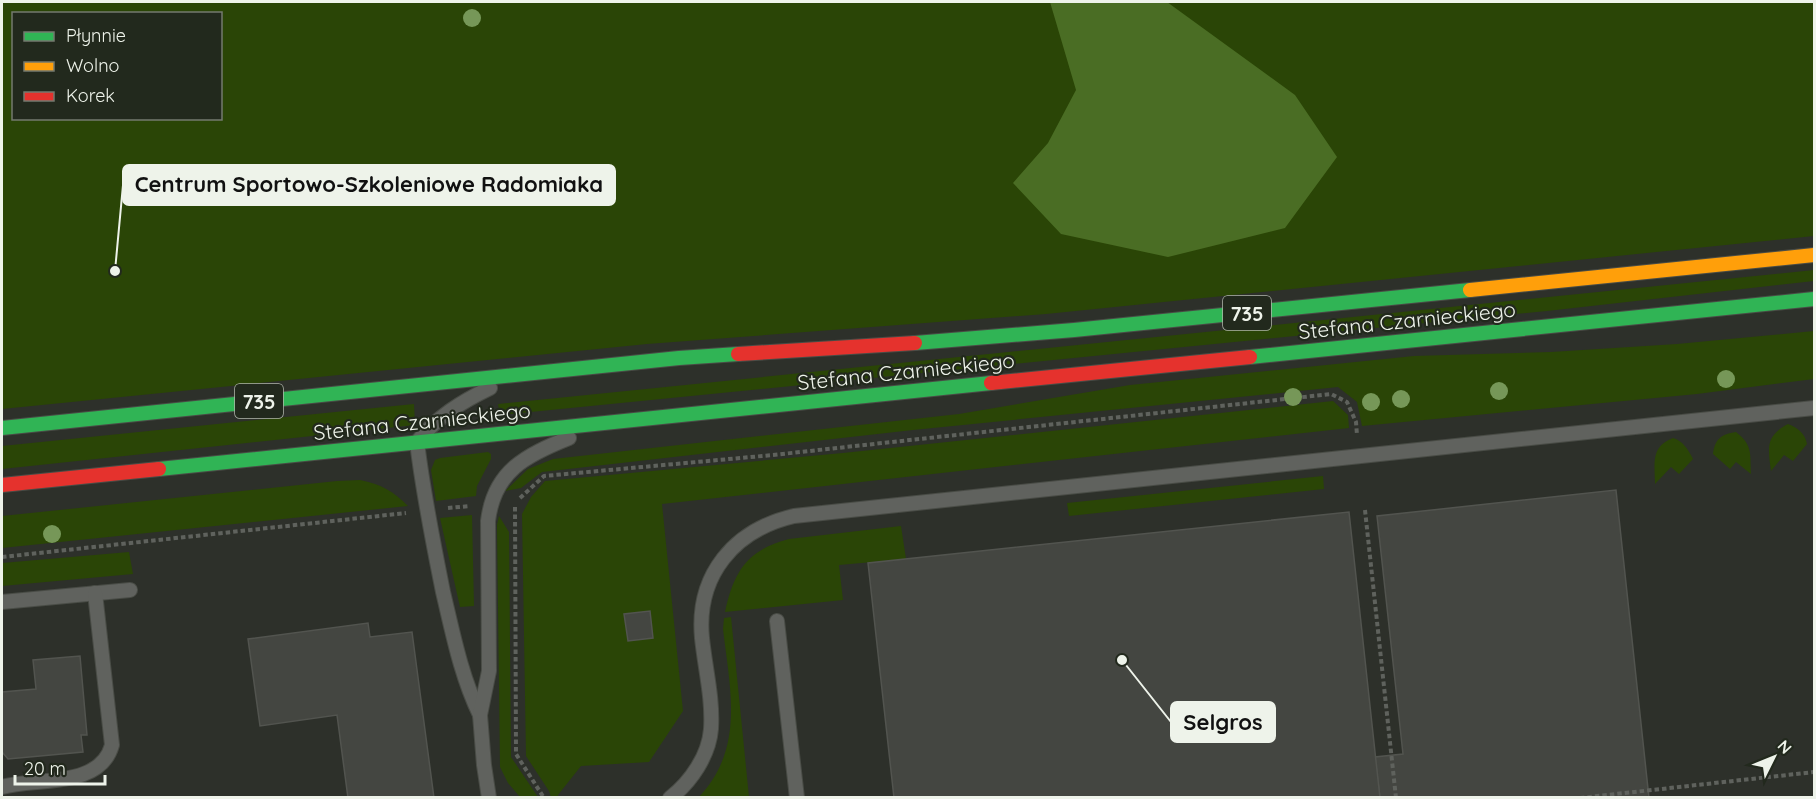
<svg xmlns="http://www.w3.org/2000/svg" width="1816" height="799" font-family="Quicksand,sans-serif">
  <rect width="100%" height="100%" fill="#2d302a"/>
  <!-- green -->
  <g fill="#2a4506" fill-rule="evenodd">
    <path d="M2,2h1812v234l-768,78 -399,30 -645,65zM14,14h206v104h-206z"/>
    <polygon points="1814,270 1814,281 1547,311 500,415 498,404"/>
    <polygon points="1814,331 1814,379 1697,394 1362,426 1357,402 1338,387 913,430 542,472 521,488 505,491 528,469 553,459 959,414 1130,385 1414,356 1551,352 1677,344"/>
    <polygon points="1333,401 1348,415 1349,428 662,504 683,711 649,762 581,766 558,795 558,797 551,797 549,791 526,756 522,514 531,497 545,481 843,453"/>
    <polygon points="414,404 415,425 2,469 2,446"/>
    <path d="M1788,424c10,4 17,9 19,20l-14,17 -9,-6 -13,16c-3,-23 -6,-35 17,-47z"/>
    <path d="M1736,432c17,13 14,22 15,42l-15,-12 -6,7 -17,-15c2,-15 8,-20 23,-22z"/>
    <path d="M1673,438c10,3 15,11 20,21l-14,15 -8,-7 -16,17c0,-21 -5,-37 18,-46z"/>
    <polygon points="488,452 491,454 491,459 477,486 476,496 436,501 431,470 435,460 440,458"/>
    <polygon points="1323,476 1324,489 1069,516 1067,503"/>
    <path d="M360,480c21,4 33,11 48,26l-406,42v-32l335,-35z"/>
    <polygon points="472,515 474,606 460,607 440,518"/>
    <polygon points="499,516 509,532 511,757 538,797 520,797 508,783 500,767 497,525"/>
    <path d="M901,526l5,33 -67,6 4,35 -118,12c9,-41 22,-62 64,-73z"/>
    <polygon points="129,552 133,574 2,586 2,563"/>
    <path d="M731,617l18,180h-50c46,-49 31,-108 24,-168l1,-11z"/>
  </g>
  <!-- forest -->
  <polygon fill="#4a6d24" points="1050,2 1167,2 1295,95 1337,157 1285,228 1168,257 1061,234 1013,183 1048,143 1076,90"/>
  <!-- building -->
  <g fill="#444641" stroke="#52544f" stroke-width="1.5">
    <polygon points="1616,490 1649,798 1380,798 1375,757 1403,754 1377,516"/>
    <polygon points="1349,512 1380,798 894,798 868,563"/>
    <polygon points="650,611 653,638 628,641 624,614"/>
    <polygon points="368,623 370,637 412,632 434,798 348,798 337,715 260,726 248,639"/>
    <polygon points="80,656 87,735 81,735 83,752 8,759 2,752 2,692 36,689 33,660"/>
  </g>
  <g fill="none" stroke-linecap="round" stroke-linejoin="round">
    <!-- lane casing -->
    <g stroke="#494c46" stroke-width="16">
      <g id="lane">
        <polyline points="2,602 130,590"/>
        <polyline points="777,621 797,798"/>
        <path d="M480,715c-19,-39 -27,-81 -37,-123 -10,-50 -20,-99 -26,-150 20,-25 44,-40 73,-54"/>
        <path d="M2,787c34,-10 98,2 110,-42l-17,-152"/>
        <path d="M489,798l-5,-33 -4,-50 9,-44 -1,-150c6,-50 38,-66 81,-83"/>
        <path d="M670,798c21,-16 39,-43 41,-69 2,-31 -6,-61 -9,-91 -6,-63 32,-108 92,-122l1020,-108"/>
      </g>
    </g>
    <!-- fast casing -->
    <g stroke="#494c46" stroke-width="16">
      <g id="fast">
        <polyline points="915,343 1074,330 1470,290"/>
        <polyline points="1250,357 1814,299"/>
        <polyline points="2,428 679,358 738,354"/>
        <polyline points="159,469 991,383"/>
      </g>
    </g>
    <!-- slow casing -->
    <g stroke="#494c46" stroke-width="16">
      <polyline id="slow" points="1470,290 1814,255"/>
    </g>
    <!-- jam casing -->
    <g stroke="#494c46" stroke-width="16">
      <g id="jam">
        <polyline points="738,354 915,343"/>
        <polyline points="991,383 1250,357"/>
        <polyline points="2,485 159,469"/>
      </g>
    </g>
    <!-- path -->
    <g stroke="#5f625d" stroke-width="4" stroke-dasharray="4.5 3" stroke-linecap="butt">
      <polyline points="520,498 544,476 773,455 1331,394 1347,402 1356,422 1357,435"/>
      <polyline points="515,507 516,754 544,798"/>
      <polyline points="448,508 470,506"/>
      <polyline points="1365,510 1396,798"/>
      <polyline points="2,557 406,513"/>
      <polyline points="1580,798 1814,772"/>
    </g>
    <!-- lane -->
    <use href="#lane" stroke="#60625e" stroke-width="14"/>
    <!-- fast -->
    <use href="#fast" stroke="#30b455" stroke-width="14"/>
    <!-- slow -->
    <use href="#slow" stroke="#ff9f0a" stroke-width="14"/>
    <!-- jam -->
    <use href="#jam" stroke="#e5322d" stroke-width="14"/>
  </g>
  <!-- trees -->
  <g fill="#769758">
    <circle cx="472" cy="18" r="9"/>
    <circle cx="1726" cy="379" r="9"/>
    <circle cx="1499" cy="391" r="9"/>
    <circle cx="1293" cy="397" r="9"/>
    <circle cx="1401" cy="399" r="9"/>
    <circle cx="1371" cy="402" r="9"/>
    <circle cx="52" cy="534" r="9"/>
  </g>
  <g text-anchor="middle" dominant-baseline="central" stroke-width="4.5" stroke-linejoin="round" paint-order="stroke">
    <!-- shield labels -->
    <g fill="#22291d" stroke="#b1b6ac" stroke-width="1.5">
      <rect x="1223" y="296" width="48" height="34" rx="4.5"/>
      <rect x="235" y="384" width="48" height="34" rx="4.5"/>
    </g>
    <g font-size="20" font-weight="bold" fill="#eef3ea">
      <text x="1247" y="313">735</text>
      <text x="259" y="401">735</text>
    </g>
    <!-- street labels -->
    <g font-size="21" fill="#eef3ea" stroke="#22291d">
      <text transform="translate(1407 320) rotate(-6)">Stefana Czarnieckiego</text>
      <text transform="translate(906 371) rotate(-6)">Stefana Czarnieckiego</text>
      <text transform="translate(422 421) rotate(-6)">Stefana Czarnieckiego</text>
    </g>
  </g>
  <!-- callouts -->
  <path fill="none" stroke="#eef3ea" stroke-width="2" d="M115 271L123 185M1122 660L1171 722"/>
  <g fill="#eef3ea" stroke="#22291d" stroke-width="2">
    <circle cx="115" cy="271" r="6"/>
    <circle cx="1122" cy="660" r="6"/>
  </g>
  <g fill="#eef3ea" stroke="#eef3ea" stroke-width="2">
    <rect x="123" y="165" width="492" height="40" rx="6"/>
    <rect x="1171" y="702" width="104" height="40" rx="6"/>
  </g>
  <g font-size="22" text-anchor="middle" font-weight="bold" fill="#111">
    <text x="369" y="192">Centrum Sportowo-Szkoleniowe Radomiaka</text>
    <text x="1223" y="730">Selgros</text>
  </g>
  <!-- border -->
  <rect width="1816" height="799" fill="none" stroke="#eef3ea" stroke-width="6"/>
  <!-- legend -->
  <rect x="12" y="12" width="210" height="108" fill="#22291d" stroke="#747a6f" stroke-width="1.5"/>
  <rect x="24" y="32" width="30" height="9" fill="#30b455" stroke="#747a6f" stroke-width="1.5"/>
  <text x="66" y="42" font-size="18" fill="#eef3ea">Płynnie</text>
  <rect x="24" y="62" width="30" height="9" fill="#ff9f0a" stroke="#747a6f" stroke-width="1.5"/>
  <text x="66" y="72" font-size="18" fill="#eef3ea">Wolno</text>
  <rect x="24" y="92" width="30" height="9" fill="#e5322d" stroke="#747a6f" stroke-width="1.5"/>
  <text x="66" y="102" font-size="18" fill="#eef3ea">Korek</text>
  <!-- north arrow -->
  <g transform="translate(1774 757) rotate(47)" stroke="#22291d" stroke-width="4.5" paint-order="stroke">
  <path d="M0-4.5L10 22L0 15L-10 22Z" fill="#eef3ea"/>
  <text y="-9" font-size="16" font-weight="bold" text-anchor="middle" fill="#eef3ea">N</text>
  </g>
  <!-- scale -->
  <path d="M15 775v9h90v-9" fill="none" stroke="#eef3ea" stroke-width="3"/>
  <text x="24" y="775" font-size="18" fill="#eef3ea" stroke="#22291d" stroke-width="4.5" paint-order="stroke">20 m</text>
</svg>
